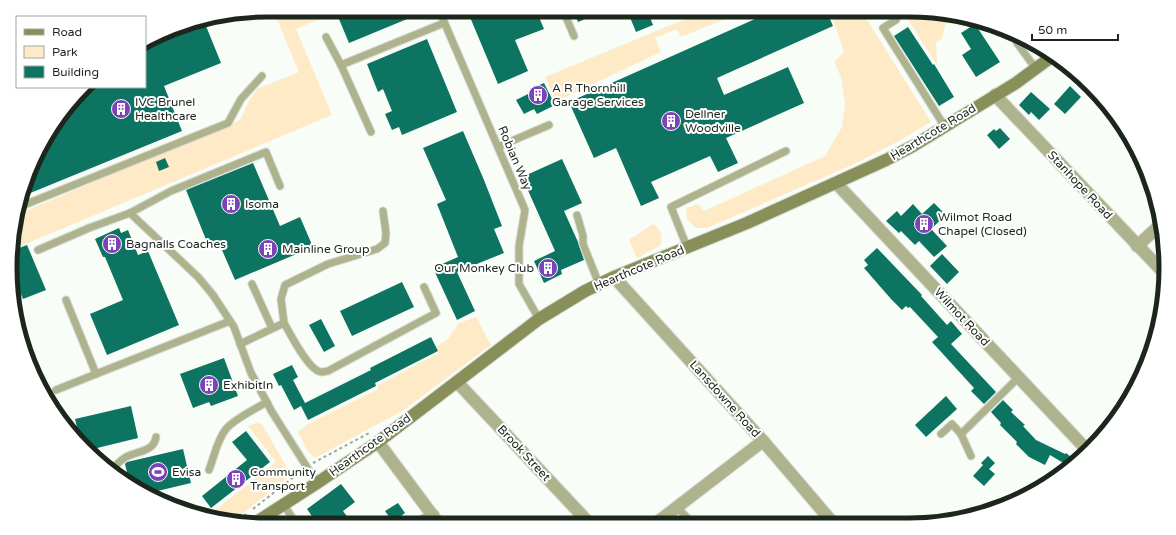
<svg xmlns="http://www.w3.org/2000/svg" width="1176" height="535" font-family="'Varela Round',sans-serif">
  <rect width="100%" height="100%" fill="#f8fdf8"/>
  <!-- green -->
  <g fill="#feeac6">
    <polygon points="273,10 314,10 320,19 296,29 332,115 14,249 16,215 240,120 249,101 257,89 299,72"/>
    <polygon points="707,10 747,10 681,37 677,29 655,38 661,52 563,98 558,106 545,77"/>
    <polygon points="828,10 861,10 931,122 897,142 852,165 707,228 696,228 687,219 686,208 698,204 704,211 825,156 842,127 845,104 841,77 834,62 844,52 835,25"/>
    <polygon points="902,10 909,10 947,18 942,38 936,42 937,65"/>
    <path d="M653,224c9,7 10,12 7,22l-23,12 -8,-18z"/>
    <polygon points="476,317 491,345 402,411 315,458 307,450 298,432 308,424 378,389 378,385 439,353 436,346 447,340 459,323"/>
    <polygon points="257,423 262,424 291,475 236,519 210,514 276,462 248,426"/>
  </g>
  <!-- building -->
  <g fill="#0e7462">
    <polygon points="342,10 429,10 349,43 336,12"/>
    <polygon points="467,10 536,10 544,29 515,40 528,71 498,84"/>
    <polygon points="573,10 607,10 578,22"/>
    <polygon points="627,10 647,10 653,25 636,32"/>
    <polygon points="775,10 826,10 833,26 717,78 724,95 788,67 804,103 726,138 738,163 718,172 710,156 651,182 659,198 641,206 616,148 594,158 569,102"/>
    <polygon points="204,21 221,63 164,86 182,131 23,196 45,139 87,87 145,87 145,47 185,24"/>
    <polygon points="975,24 1000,62 976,77 962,55 971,49 961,33"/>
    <polygon points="908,27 933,65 934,64 954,97 939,106 894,36"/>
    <polygon points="427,39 457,112 402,135 399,127 392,130 385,114 392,111 383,89 378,92 367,64"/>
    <polygon points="544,83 555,105 537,114 534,109 524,114 516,100 534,91 532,88"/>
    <polygon points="1070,86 1081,97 1065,114 1054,104"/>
    <polygon points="1031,92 1050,109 1039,120 1031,112 1029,115 1019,105"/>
    <polygon points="1000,128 1010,139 999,149 987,135 994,129 996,131"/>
    <polygon points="463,131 484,180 502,226 494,229 504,253 457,272 475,311 457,320 433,268 458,257 437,204 446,200 423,148"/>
    <polygon points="165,158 169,167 159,171 156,162"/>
    <polygon points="562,159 582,203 564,211 578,242 584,260 561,270 562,274 544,283 534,261 555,251 522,177"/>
    <polygon points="253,163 280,226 300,217 313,247 235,280 219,243 209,247 186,190"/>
    <polygon points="934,203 946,215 931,229 947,246 934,257 919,241 915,245 901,231 899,233 886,221 897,211 901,216 913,204 922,214"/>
    <polygon points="119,228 121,233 128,230 138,255 148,251 179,325 107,355 90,314 123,300 105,257 103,257 95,239"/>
    <polygon points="27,245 46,290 23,299 13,275 14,250"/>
    <polygon points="877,248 922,295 921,296 947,325 951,321 962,334 951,344 996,392 984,404 971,391 974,388 932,342 938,337 910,307 908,308 906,306 902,310 891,299 864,268 868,265 864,260"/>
    <polygon points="942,254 959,272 947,284 930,266"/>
    <polygon points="402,282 414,307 352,336 340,311"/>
    <polygon points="321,319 335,346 324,352 309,325"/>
    <polygon points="431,337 438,351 375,383 376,386 308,420 301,406 294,410 281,385 279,386 273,374 292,365 298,377 293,380 305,403 371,370 370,368"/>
    <polygon points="224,358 238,396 211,406 209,402 193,408 180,374"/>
    <polygon points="946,396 957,409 926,437 915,425"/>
    <polygon points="1003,400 1013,410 1011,412 1025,425 1023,426 1036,440 1065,454 1066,453 1076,461 1070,467 1050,455 1045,465 1029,457 1016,444 1017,442 1000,425 1001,423 991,412"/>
    <polygon points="131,406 138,438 89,450 80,440 75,419"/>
    <polygon points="246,431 270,462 211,508 202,496 247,460 232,442"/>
    <polygon points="183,449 191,483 149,493 129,481 125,464 127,462"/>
    <polygon points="988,456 995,463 989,469 995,474 984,486 973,476 983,465 981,463"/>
    <polygon points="341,484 355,502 343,511 349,519 342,525 318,525 307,509"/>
    <polygon points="398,503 405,513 393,522 385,511"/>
  </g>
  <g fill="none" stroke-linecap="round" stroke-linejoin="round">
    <!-- lane casing -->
    <g stroke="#d5dbd5" stroke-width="9">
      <g id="lane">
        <polyline points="439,10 525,210 519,246 519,284 539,319"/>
        <polyline points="563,10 574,36"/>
        <polyline points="896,20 883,28 945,127"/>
        <polyline points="326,37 341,65 444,23"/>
        <polyline points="1019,38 1017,43 1036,69"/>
        <polyline points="341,65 371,132"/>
        <polyline points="498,147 549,125"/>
        <polyline points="19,207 228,123 241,99 262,76"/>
        <polyline points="130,213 198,277 213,295 234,327 251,373 272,412 317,483"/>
        <polyline points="577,215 583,236 583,244 599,284"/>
        <polyline points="687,247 671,207 786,151"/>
        <polyline points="38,250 89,228 130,213 171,191 266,152 280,186"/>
        <polyline points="252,284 272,328"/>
        <polyline points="66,300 96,374 230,321"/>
        <polyline points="284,323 281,299 285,285 328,264 377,249 385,243 386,233 383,211"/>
        <path d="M240,344l44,-21c6,10 25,49 38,49 2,0 4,-1 6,-1l108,-58 -12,-26"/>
        <polyline points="56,390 96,374"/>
        <polyline points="941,434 952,424 961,434 971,456"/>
        <polyline points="961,434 1019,377"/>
        <path d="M112,470c4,-5 9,-10 14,-13 11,-6 28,-5 30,-20"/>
        <path d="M209,470c5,-13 8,-30 17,-41 8,-10 29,-20 41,-27"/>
        <polyline points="284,505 297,525"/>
        <polyline points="677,507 693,524"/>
      </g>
    </g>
    <!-- street casing -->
    <g stroke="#d5dbd5" stroke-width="14">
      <g id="street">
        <polyline points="995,95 1165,274"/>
        <polyline points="836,183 1087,450"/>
        <polyline points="1137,246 1158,227"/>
        <polyline points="614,277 763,441 833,523"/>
        <polyline points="457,382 590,524"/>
        <polyline points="378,442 439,524"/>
        <polyline points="419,524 433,515"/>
        <polyline points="655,524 763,441"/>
      </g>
    </g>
    <!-- secondary casing -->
    <g stroke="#d5dbd5" stroke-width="14">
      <polyline id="secondary" points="255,523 317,483 378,442 539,319 585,291 614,277 747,223 886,160 913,146 1016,83 1050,58"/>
    </g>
    <!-- path -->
    <g stroke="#9fa69f" stroke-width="2" stroke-dasharray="3 3" stroke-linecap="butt">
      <polyline points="313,463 371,432"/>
      <polyline points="253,509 300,472"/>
      <polyline points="240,520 246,514"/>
    </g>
    <!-- lane -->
    <use href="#lane" stroke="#aeb38e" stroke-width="7"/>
    <!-- street -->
    <use href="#street" stroke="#aeb38e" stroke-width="12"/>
    <!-- secondary -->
    <use href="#secondary" stroke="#898f58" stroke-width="12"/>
  </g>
  <!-- icons -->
  <defs>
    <g id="building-disc" transform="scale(1)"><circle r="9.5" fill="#7b42b9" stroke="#fff"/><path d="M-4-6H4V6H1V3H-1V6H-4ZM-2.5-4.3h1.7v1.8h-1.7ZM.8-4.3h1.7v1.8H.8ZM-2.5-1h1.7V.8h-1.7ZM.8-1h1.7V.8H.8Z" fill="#fff"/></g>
    <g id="stadium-disc" transform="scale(1)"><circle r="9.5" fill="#7b42b9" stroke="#fff"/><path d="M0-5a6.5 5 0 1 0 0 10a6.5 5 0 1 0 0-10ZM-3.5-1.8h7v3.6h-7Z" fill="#fff"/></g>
  </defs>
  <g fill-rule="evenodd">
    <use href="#building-disc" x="538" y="95"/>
    <use href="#building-disc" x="121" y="109"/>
    <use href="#building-disc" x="671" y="121"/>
    <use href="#building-disc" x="231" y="204"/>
    <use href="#building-disc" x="924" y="224"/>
    <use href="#building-disc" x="112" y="244"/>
    <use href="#building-disc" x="268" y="249"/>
    <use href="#building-disc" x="548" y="268"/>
    <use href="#building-disc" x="209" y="385"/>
    <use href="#stadium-disc" x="158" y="472"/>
    <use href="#building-disc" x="236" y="479"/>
  </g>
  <g text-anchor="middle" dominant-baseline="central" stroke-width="4" stroke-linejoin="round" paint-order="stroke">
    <!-- poi labels -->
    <g font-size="12" fill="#1c261c" stroke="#fff" text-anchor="start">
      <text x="552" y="88">A R Thornhill<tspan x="552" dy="14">Garage Services</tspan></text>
      <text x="135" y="102">IVC Brunel<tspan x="135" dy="14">Healthcare</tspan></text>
      <text x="685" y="114">Dellner<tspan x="685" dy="14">Woodville</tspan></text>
      <text x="245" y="204">Isoma</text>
      <text x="938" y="217">Wilmot Road<tspan x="938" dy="14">Chapel (Closed)</tspan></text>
      <text x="126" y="244">Bagnalls Coaches</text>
      <text x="282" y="249">Mainline Group</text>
      <text x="534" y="268" text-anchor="end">Our Monkey Club</text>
      <text x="223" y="385">ExhibitIn</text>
      <text x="172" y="472">Evisa</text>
      <text x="250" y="472">Community<tspan x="250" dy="14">Transport</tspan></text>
    </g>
    <!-- street labels -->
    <g font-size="12" fill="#1c261c" stroke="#fff">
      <text transform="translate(933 132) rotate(-31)">Hearthcote Road</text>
      <text transform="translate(515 158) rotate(67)">Robian Way</text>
      <text transform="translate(1080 185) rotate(47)">Stanhope Road</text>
      <text transform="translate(639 268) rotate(-23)">Hearthcote Road</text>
      <text transform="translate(962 317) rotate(47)">Wilmot Road</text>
      <text transform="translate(725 399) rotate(48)">Lansdowne Road</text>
      <text transform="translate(370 445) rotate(-36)">Hearthcote Road</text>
      <text transform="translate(524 453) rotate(47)">Brook Street</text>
    </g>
  </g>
  <!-- crop -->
  <path d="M0 0H1176V535H0ZM267 17H909A250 250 0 0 1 1159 267V268A250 250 0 0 1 909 518H267A250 250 0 0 1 17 268V267A250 250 0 0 1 267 17Z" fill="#fff" fill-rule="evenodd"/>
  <path fill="none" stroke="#1c261c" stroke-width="5" d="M267 17H909A250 250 0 0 1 1159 267V268A250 250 0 0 1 909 518H267A250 250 0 0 1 17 268V267A250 250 0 0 1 267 17Z"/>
  <!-- legend -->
  <rect x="16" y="16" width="130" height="72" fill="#ffffff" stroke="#a4a8a4"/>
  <rect x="24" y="29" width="20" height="6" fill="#898f58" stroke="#a4a8a4"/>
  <text x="52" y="36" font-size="12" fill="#1c261c">Road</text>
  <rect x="24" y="46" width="20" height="12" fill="#feeac6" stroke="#a4a8a4"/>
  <text x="52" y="56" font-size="12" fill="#1c261c">Park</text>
  <rect x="24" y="66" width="20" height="12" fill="#0e7462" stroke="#a4a8a4"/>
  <text x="52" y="76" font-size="12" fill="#1c261c">Building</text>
  <!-- scale -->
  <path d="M1032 34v6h86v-6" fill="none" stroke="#1c261c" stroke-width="2"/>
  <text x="1038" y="34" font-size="12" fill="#1c261c" stroke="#ffffff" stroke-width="3" paint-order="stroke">50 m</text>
</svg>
